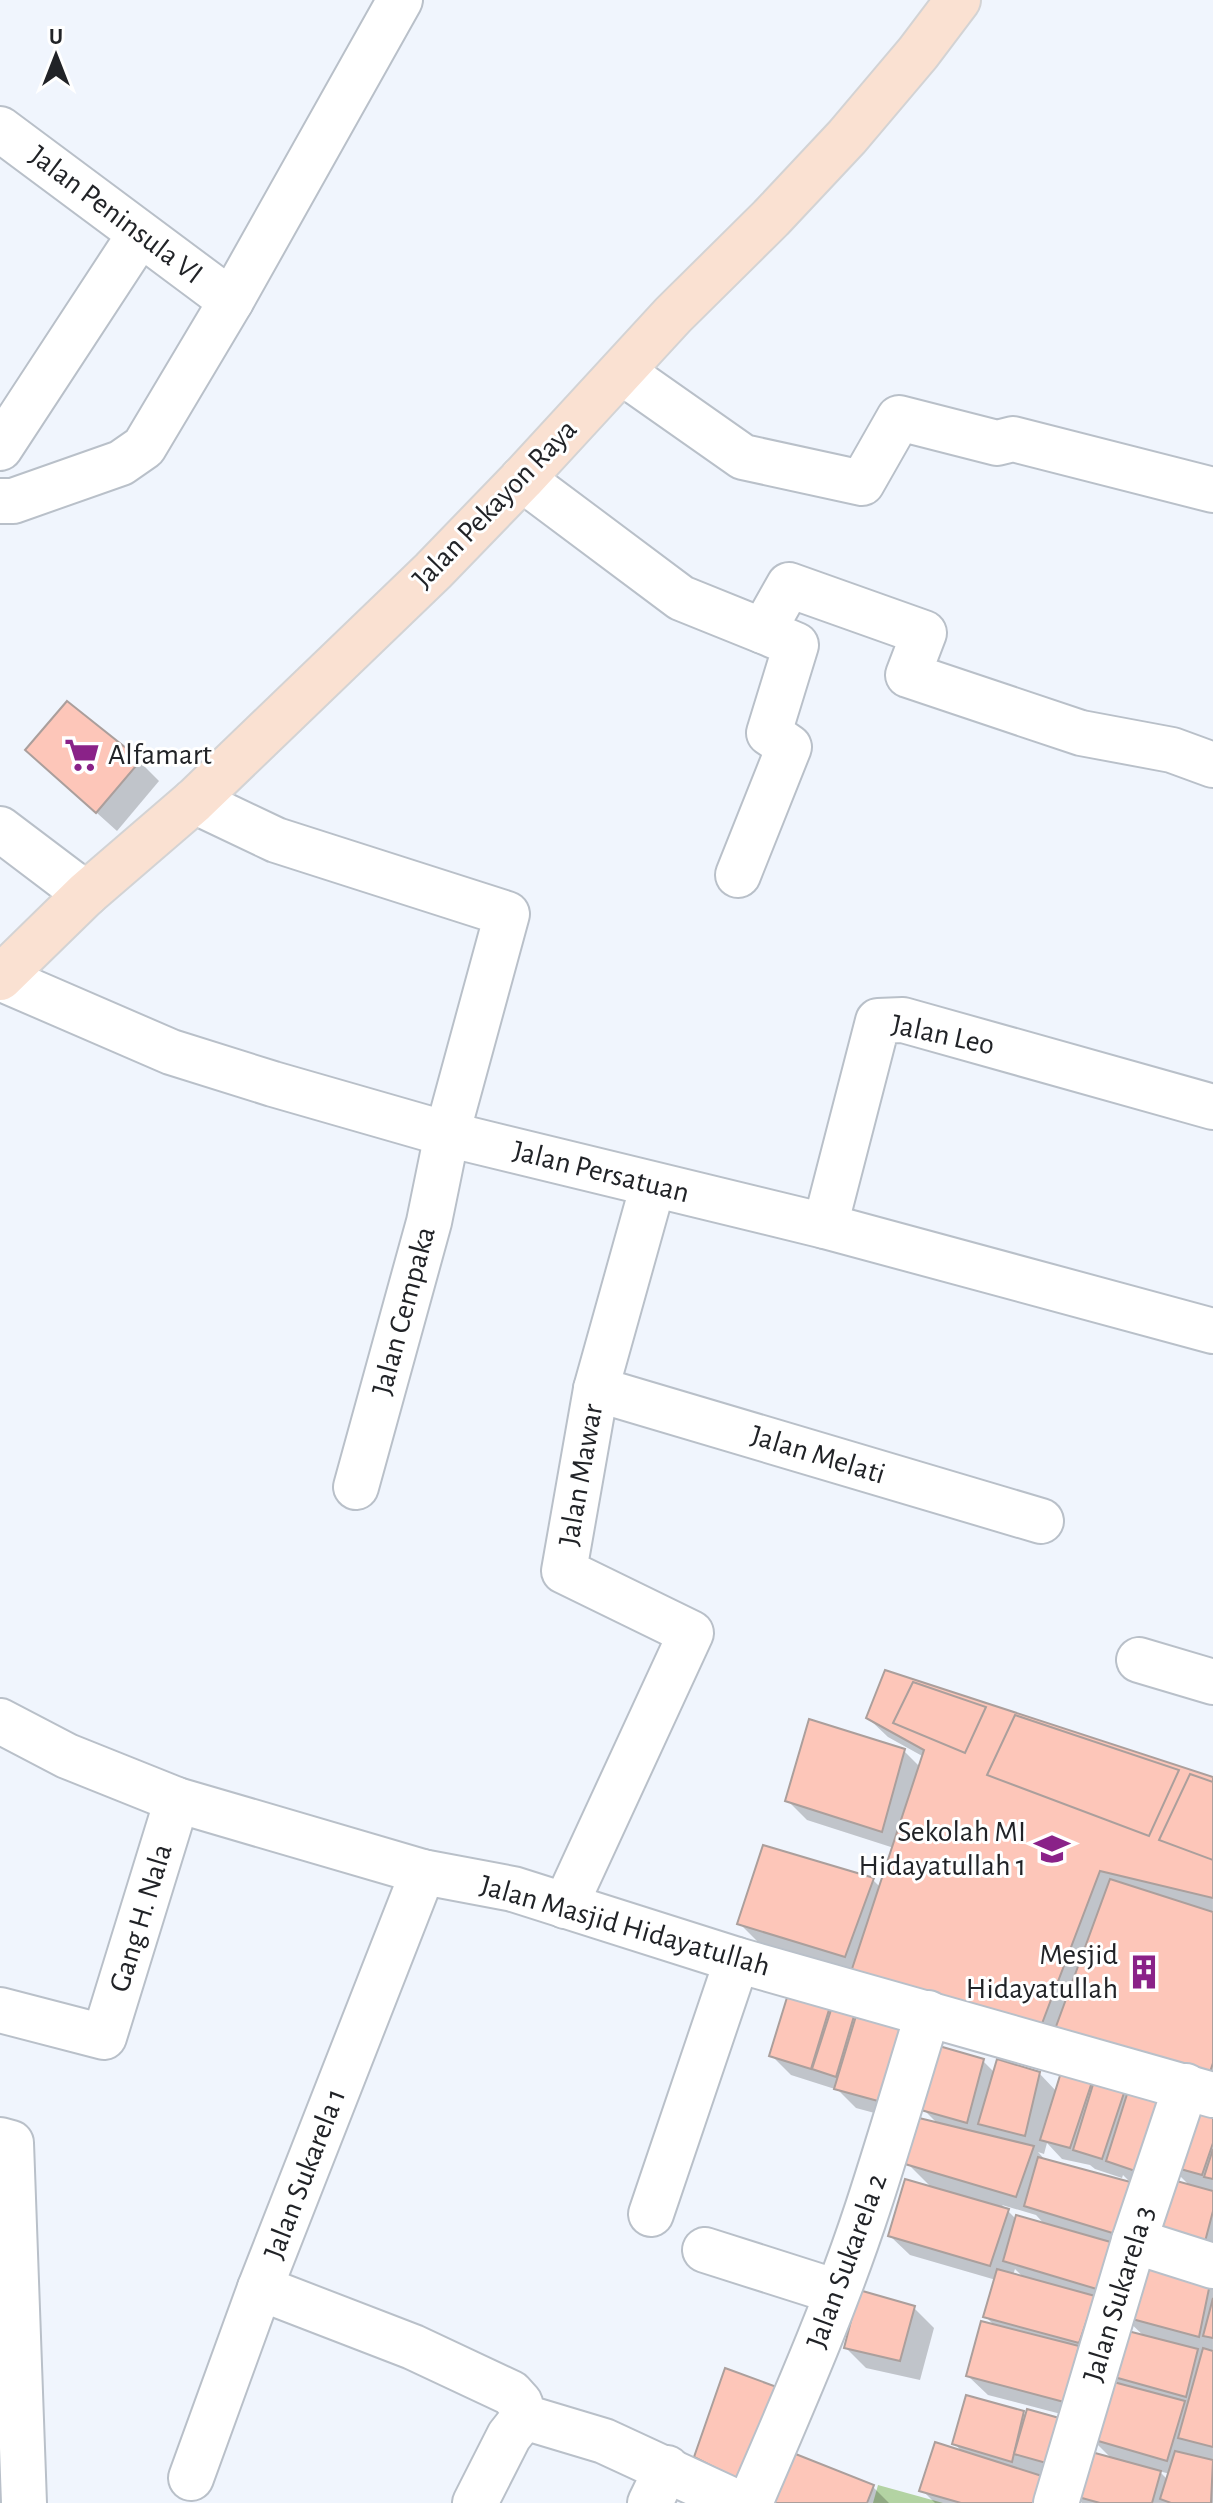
<svg xmlns="http://www.w3.org/2000/svg" width="1213" height="2503" font-family="'Alegreya Sans',sans-serif">
  <rect width="100%" height="100%" fill="#f0f5fd"/>
  <!-- green -->
  <polygon fill="#b3d3a3" points="878,2485 943,2503 873,2503"/>
  <!-- shadow -->
  <g fill="#0003" fill-rule="evenodd">
    <polygon points="67,704 140,762 159,781 117,831 27,750"/>
    <polygon points="868,1718 1213,1779 1213,2092 759,1943 740,1924 873,1880 881,1888 894,1848 807,1820 787,1800 904,1751 920,1767 924,1757 888,1737"/>
    <polygon points="794,1981 853,2012 852,2017 908,2122 856,2108 838,2090 791,2075 771,2055"/>
    <path d="M983,2061l12,12h44l18,19 7,-23 149,39v161l-69,-36 -60,187 -96,-25 -20,-19 27,-50 -10,-10 11,-36 -86,-25 -20,-19 43,-47 -25,-25 31,-39 -16,-16zM1047,2143l15,16 28,6 5,4 27,9 1,-3 5,5 32,11 -113,-29 -9,-10 6,2zM1172,2168l19,19 -23,-6zM1002,2205l34,10 10,11 -29,-6zM1015,2269l9,9 -11,-3z"/>
    <path d="M1213,2278v225h-131l-8,-8 2,-11 -36,-10 24,24 -2,5h-127l-13,-13 42,-36 -10,-11 69,-30 63,39 26,7 -22,-22 31,-51 -12,-12 37,-36 -23,-22zM1159,2471l11,3 -2,6z"/>
    <polygon points="914,2308 934,2328 920,2380 866,2368 846,2348"/>
    <polygon points="787,2453 873,2487 889,2503 772,2503 716,2476 696,2456"/>
  </g>
  <!-- building -->
  <g fill="#fdc6b9" stroke="#ab9f9c" stroke-width="2">
    <polygon points="67,701 141,760 96,813 25,750"/>
    <polygon points="885,1670 1213,1777 1213,1898 1100,1871 1038,2034 849,1978 924,1750 866,1718"/>
    <polygon points="913,1682 986,1707 965,1753 893,1723"/>
    <polygon points="1015,1715 1179,1770 1149,1836 987,1775"/>
    <polygon points="809,1719 905,1749 882,1832 785,1801"/>
    <polygon points="1190,1774 1213,1782 1213,1860 1159,1840"/>
    <polygon points="763,1845 874,1878 845,1957 737,1924"/>
    <polygon points="1110,1879 1213,1912 1213,2063 1208,2078 1054,2032"/>
    <polygon points="793,1978 835,1990 811,2069 769,2056"/>
    <polygon points="831,2010 854,2016 836,2077 812,2069"/>
    <polygon points="856,2016 909,2031 889,2104 834,2089"/>
    <polygon points="939,2046 984,2059 967,2123 921,2110"/>
    <polygon points="997,2059 1040,2072 1025,2136 978,2124"/>
    <polygon points="1063,2066 1094,2076 1070,2148 1040,2140"/>
    <polygon points="1095,2078 1126,2087 1102,2159 1073,2150"/>
    <polygon points="1129,2088 1170,2099 1144,2174 1106,2161"/>
    <polygon points="1186,2099 1213,2106 1213,2143 1202,2175 1166,2165"/>
    <polygon points="919,2118 1034,2146 1016,2197 905,2164"/>
    <polygon points="1213,2149 1213,2179 1204,2177"/>
    <polygon points="1038,2157 1134,2183 1119,2235 1024,2206"/>
    <polygon points="1162,2177 1213,2191 1213,2211 1202,2253 1144,2236"/>
    <polygon points="905,2179 1009,2209 990,2266 888,2236"/>
    <polygon points="1016,2215 1114,2243 1100,2290 1003,2261"/>
    <polygon points="1137,2255 1212,2274 1199,2337 1121,2316"/>
    <polygon points="997,2269 1095,2296 1079,2343 983,2317"/>
    <polygon points="859,2290 915,2306 900,2361 844,2348"/>
    <polygon points="1213,2298 1213,2338 1203,2336"/>
    <polygon points="981,2321 1079,2346 1064,2402 966,2376"/>
    <polygon points="1120,2329 1198,2349 1186,2397 1107,2375"/>
    <polygon points="1203,2348 1213,2351 1213,2447 1178,2438"/>
    <polygon points="725,2368 785,2390 747,2484 694,2457"/>
    <polygon points="1106,2380 1185,2401 1167,2461 1088,2438"/>
    <polygon points="966,2395 1024,2411 1012,2462 952,2444"/>
    <polygon points="1027,2409 1070,2421 1057,2466 1014,2454"/>
    <polygon points="935,2442 1045,2477 1037,2503 961,2503 919,2491"/>
    <polygon points="1084,2450 1161,2471 1152,2503 1100,2503 1071,2495"/>
    <polygon points="788,2451 874,2485 867,2503 770,2503"/>
    <polygon points="1175,2451 1213,2460 1211,2503 1171,2503 1160,2499"/>
  </g>
  <g fill="none" stroke-linecap="round" stroke-linejoin="round">
    <!-- minor casing -->
    <g stroke="#b9c0c9" stroke-width="48">
      <g id="minor">
        <polyline points="0,129 231,301"/>
        <polyline points="622,372 743,457 862,483 899,418 997,443 1013,439 1213,490"/>
        <polyline points="0,448 140,234"/>
        <polyline points="522,479 681,598 763,631 789,585 924,633 908,675 1081,733 1172,750 1213,765"/>
        <polyline points="0,501 13,501 121,463 144,447 231,301 400,0"/>
        <polyline points="194,801 276,840 507,914 447,1134 429,1222 356,1487"/>
        <polyline points="0,829 86,894"/>
        <polyline points="738,875 789,747 769,733 796,645 763,631"/>
        <polyline points="0,978 171,1052 273,1084 447,1134 825,1226 1213,1331"/>
        <polyline points="825,1226 878,1021 903,1020 1213,1107"/>
        <polyline points="596,1389 1041,1521"/>
        <polyline points="1139,1660 1213,1682"/>
        <polyline points="0,1721 67,1756 177,1800 423,1872 513,1889 737,1960 1213,2095"/>
        <polyline points="565,1906 691,1633 564,1571 596,1389 653,1185"/>
        <polyline points="0,2010 104,2037 177,1800"/>
        <polyline points="0,2140 11,2143 24,2503"/>
        <polyline points="651,2214 737,1960"/>
        <polyline points="1134,2241 1213,2266"/>
        <polyline points="705,2250 837,2292"/>
        <polyline points="260,2288 413,2347 511,2393 520,2403 524,2417 604,2441 738,2503"/>
        <polyline points="191,2478 260,2288 423,1872"/>
        <polyline points="475,2503 509,2436 524,2417"/>
        <polyline points="650,2503 667,2468"/>
        <path d="M750,2503c42,-98 85,-195 118,-296 21,-64 40,-129 60,-194"/>
        <polyline points="1056,2503 1134,2241 1186,2086"/>
      </g>
    </g>
    <!-- primary casing -->
    <g stroke="#d3d3d4" stroke-width="48">
      <polyline id="primary" points="0,978 86,894 194,801 433,571 522,479 673,315 771,218 847,137 918,53 958,0"/>
    </g>
    <!-- minor -->
    <use href="#minor" stroke="#fff" stroke-width="44"/>
    <!-- primary -->
    <use href="#primary" stroke="#fae1d2" stroke-width="44"/>
  </g>
  <!-- icons -->
  <defs>
    <g id="supermarket-bare" transform="scale(2.76)"><path d="M-6-5.5h2.5l.6 2H6L4.5 2H-2.5L-4.4-4H-6ZM-1.5 3.2a1.3 1.3 0 1 0 .1 0ZM3 3.2a1.3 1.3 0 1 0 .1 0Z" fill="#8a2288" stroke="#fff" stroke-width="2.5" paint-order="stroke"/></g>
    <g id="school-bare" transform="scale(2.76)"><path d="M0-5L7-2L0 1L-7-2ZM-4 1L0 2.5L4 1V4Q0 6-4 4Z" fill="#8a2288" stroke="#fff" stroke-width="2.5" paint-order="stroke"/></g>
    <g id="building-bare" transform="scale(2.76)"><path d="M-4-6H4V6H1V3H-1V6H-4ZM-2.5-4.3h1.7v1.8h-1.7ZM.8-4.3h1.7v1.8H.8ZM-2.5-1h1.7V.8h-1.7ZM.8-1h1.7V.8H.8Z" fill="#8a2288" stroke="#fff" stroke-width="2.5" paint-order="stroke"/></g>
  </defs>
  <g fill-rule="evenodd">
    <use href="#supermarket-bare" x="82" y="755"/>
    <use href="#school-bare" x="1052" y="1849"/>
    <use href="#building-bare" x="1144" y="1972"/>
  </g>
  <g text-anchor="middle" dominant-baseline="central" stroke-width="6" stroke-linejoin="round" paint-order="stroke">
    <!-- street labels -->
    <g font-size="30" fill="#212327" stroke="#fff">
      <text transform="translate(116 215) rotate(37)">Jalan Peninsula VI</text>
      <text transform="translate(495 504) rotate(-46)">Jalan Pekayon Raya</text>
      <text transform="translate(943 1035) rotate(12)">Jalan Leo</text>
      <text transform="translate(601 1172) rotate(14)">Jalan Persatuan</text>
      <text transform="translate(404 1311) rotate(-75)">Jalan Cempaka</text>
      <text transform="translate(818 1455) rotate(17)">Jalan Melati</text>
      <text transform="translate(581 1475) rotate(-80)">Jalan Mawar</text>
      <text transform="translate(141 1918) rotate(-73)">Gang H. Nala</text>
      <text transform="translate(625 1926) rotate(16)">Jalan Masjid Hidayatullah</text>
      <text transform="translate(305 2174) rotate(-69)">Jalan Sukarela 1</text>
      <text transform="translate(847 2261) rotate(-70)">Jalan Sukarela 2</text>
      <text transform="translate(1119 2294) rotate(-73)">Jalan Sukarela 3</text>
    </g>
    <!-- poi labels -->
    <g font-size="30" fill="#212327" stroke="#fff" text-anchor="end">
      <text x="108" y="755" text-anchor="start">Alfamart</text>
      <text x="1026" y="1832">Sekolah MI<tspan x="1026" dy="34">Hidayatullah 1</tspan></text>
      <text x="1118" y="1955">Mesjid<tspan x="1118" dy="34">Hidayatullah</tspan></text>
    </g>
  </g>
  <!-- north arrow -->
  <g transform="translate(56 56)" stroke="#ffffff" stroke-width="6" paint-order="stroke">
  <path d="M0-6L14 30L0 20L-14 30Z" fill="#212327"/>
  <text y="-12" font-size="22" font-weight="bold" text-anchor="middle" fill="#212327">U</text>
  </g>
</svg>
